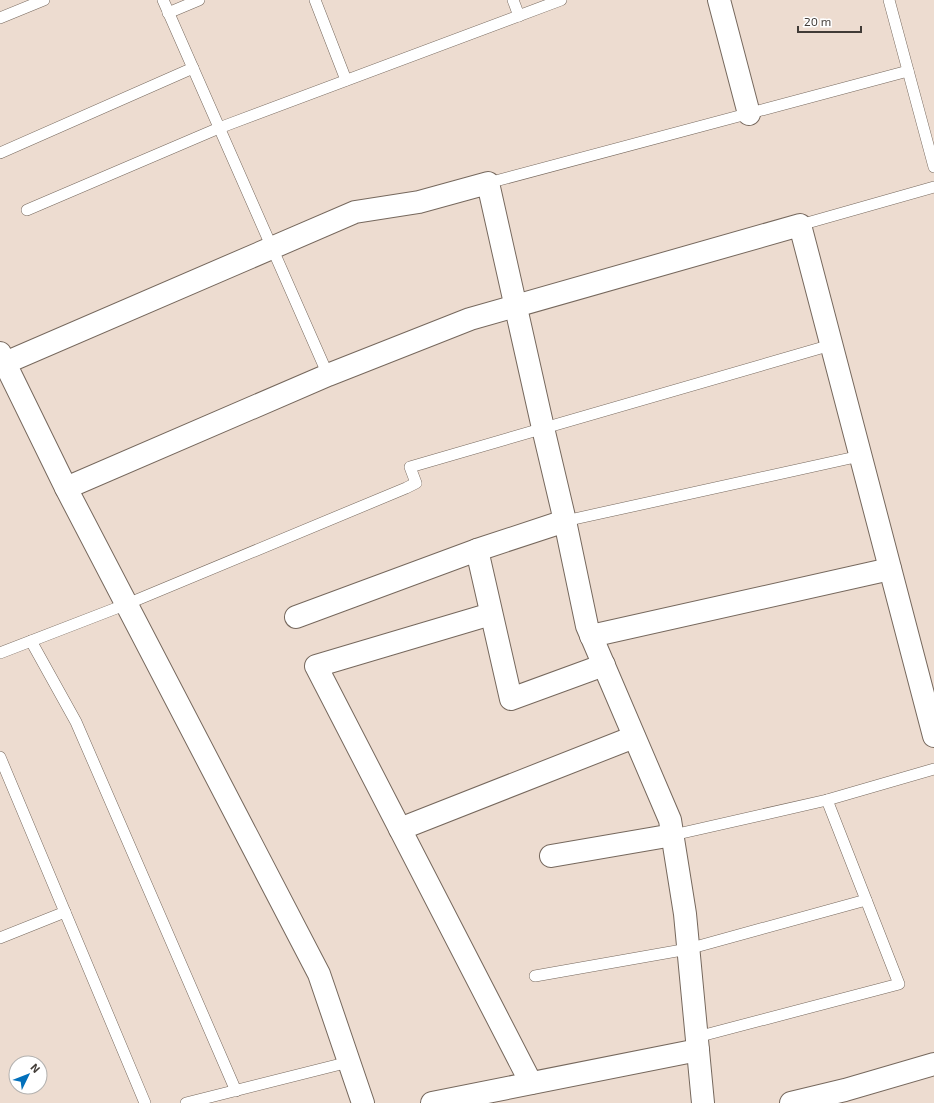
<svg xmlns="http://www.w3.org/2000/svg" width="934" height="1103" font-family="'Exo 2',sans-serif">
  <rect width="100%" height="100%" fill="#eddcd0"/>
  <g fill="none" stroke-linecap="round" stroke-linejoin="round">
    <!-- service casing -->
    <g stroke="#76685d" stroke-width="12">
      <g id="service">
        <polyline points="163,0 328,375"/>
        <polyline points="315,0 346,80"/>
        <polyline points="513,0 519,16"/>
        <polyline points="889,0 934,167"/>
        <polyline points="168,13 199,0"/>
        <polyline points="0,18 44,0"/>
        <polyline points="0,153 193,68"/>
        <polyline points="488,183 908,71"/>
        <polyline points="27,210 219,128 561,0"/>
        <polyline points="800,225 934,187"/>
        <polyline points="565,521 860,456"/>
        <polyline points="31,641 76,722 236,1091"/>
        <polyline points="0,653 127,604 406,488 416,483 410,467 831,345"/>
        <polyline points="0,757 145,1103"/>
        <polyline points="673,835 827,800 934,769"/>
        <polyline points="0,938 65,912"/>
        <polyline points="535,976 688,949 866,900"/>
        <polyline points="697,1037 899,984 827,800"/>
        <polyline points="186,1103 349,1062"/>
      </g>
    </g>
    <!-- minor casing -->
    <g stroke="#76685d" stroke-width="24">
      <g id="minor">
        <polyline points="719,0 749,114"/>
        <polyline points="0,353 66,488 319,974 363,1103"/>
        <polyline points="5,363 355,212 419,202 488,183 543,428 565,521 587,626 670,820 685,914 703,1103"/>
        <polyline points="66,488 328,375 470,319 800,225 934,736"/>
        <polyline points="477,550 511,699 604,665"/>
        <polyline points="491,614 316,666 531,1083"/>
        <polyline points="296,617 477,550 565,521"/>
        <polyline points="591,636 890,569"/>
        <polyline points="400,829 634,737"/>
        <polyline points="551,856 673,835"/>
        <polyline points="432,1103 698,1050"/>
        <polyline points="791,1103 845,1090 934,1064"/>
      </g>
    </g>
    <!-- service -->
    <use href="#service" stroke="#fff" stroke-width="11"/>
    <!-- minor -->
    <use href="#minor" stroke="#fff" stroke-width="22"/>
  </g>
  <!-- north arrow -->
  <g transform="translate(28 1075) rotate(47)"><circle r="19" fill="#ffffff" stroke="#b3b1af"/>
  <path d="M0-3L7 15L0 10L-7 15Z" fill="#0270bb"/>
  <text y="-6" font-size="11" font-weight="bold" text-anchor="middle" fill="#413b36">N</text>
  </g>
  <!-- scale -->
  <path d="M798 26v6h63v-6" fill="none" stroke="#413b36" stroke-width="2"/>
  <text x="804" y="26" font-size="12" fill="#413b36" stroke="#ffffff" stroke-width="3" paint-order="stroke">20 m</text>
</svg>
